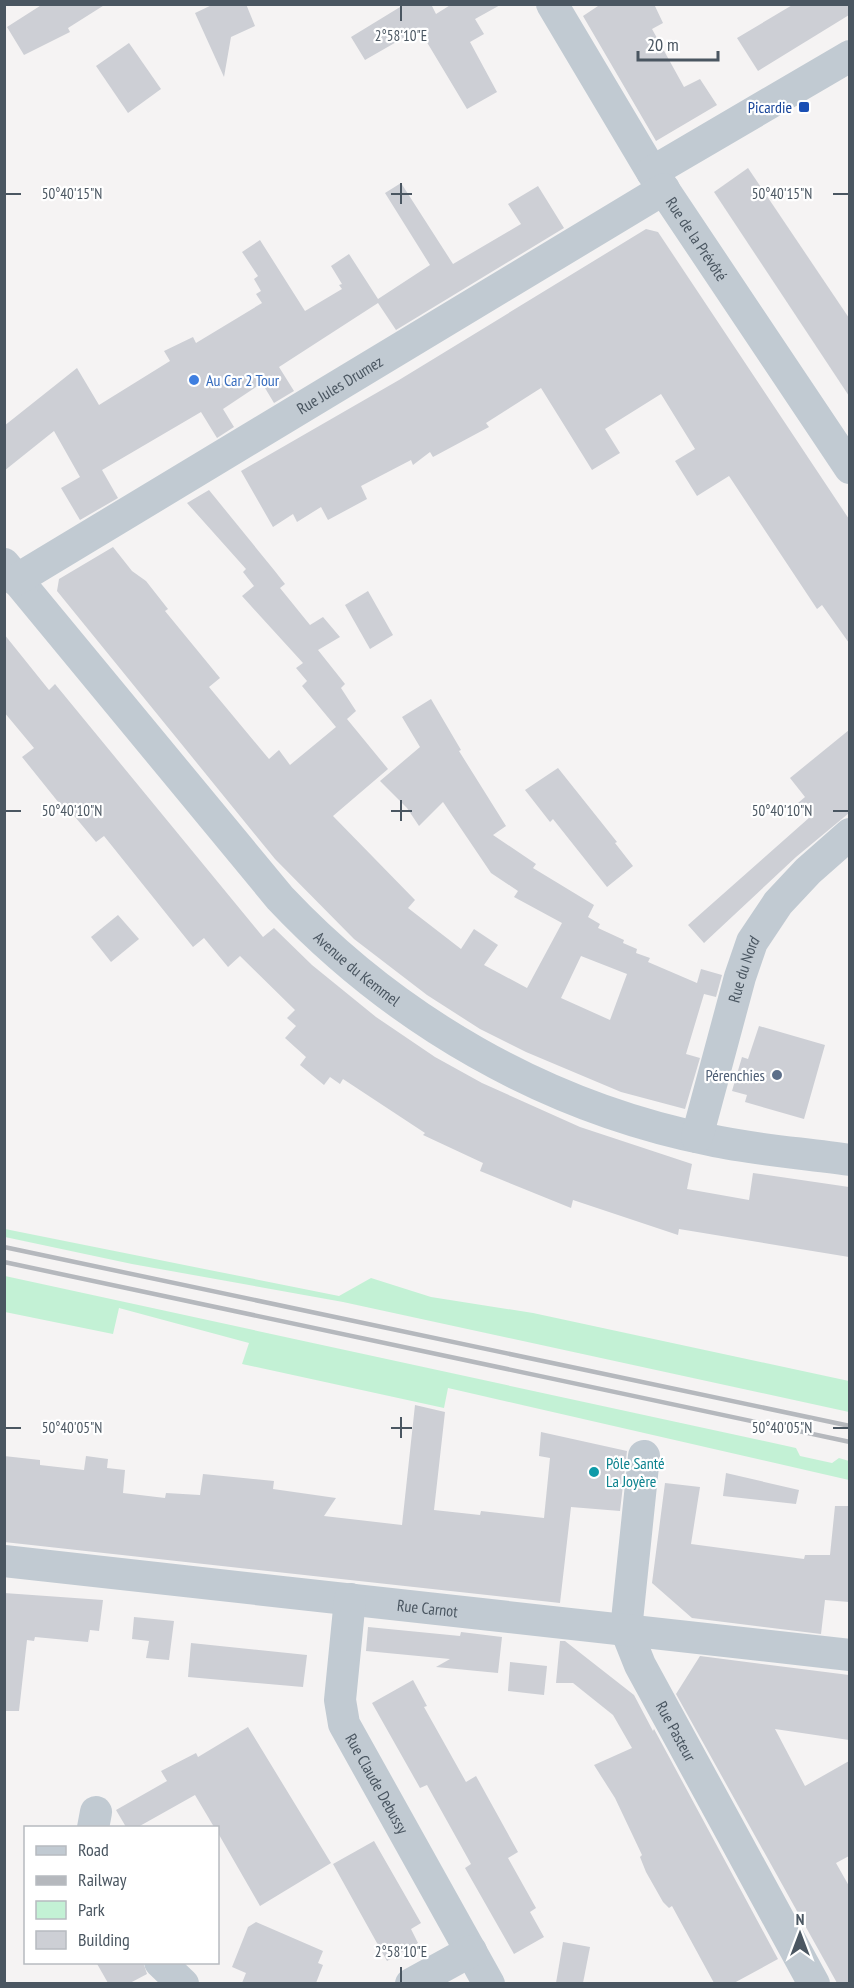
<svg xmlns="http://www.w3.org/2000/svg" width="854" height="1988" font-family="'PT Sans Narrow',sans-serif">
  <rect width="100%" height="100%" fill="#f5f3f3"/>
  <!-- green -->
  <g fill="#c3f1d5">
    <polygon points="5,1229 339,1296 371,1278 431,1297 533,1313 849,1381 849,1412 343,1302 132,1264 5,1237"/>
    <polygon points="5,1276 796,1448 800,1456 832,1463 839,1458 849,1461 849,1480 448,1388 444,1408 242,1364 249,1343 119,1308 113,1334 5,1312"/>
  </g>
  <!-- building -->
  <g fill="#cdcfd5" fill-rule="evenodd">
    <polygon points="43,4 106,4 68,28 70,32 24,55 7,27"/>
    <polygon points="214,4 246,4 255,26 231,37 224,77 195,13"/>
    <polygon points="405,4 431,4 436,14 452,4 502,4 475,19 484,34 470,42 497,92 467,109 419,29 365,60 351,37"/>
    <polygon points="601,4 654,4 663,23 652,29 684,87 700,79 717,105 656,141 583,16"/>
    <polygon points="794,4 849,4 849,15 758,71 737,38"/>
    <polygon points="129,43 161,89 128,113 96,66"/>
    <polygon points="748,168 849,318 849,396 714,192"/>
    <polygon points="401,183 453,264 521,224 508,204 538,186 564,228 396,330 378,303 279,367 294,391 274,403 262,383 223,409 234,427 217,438 201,412 102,470 118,498 80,520 61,488 80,477 54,431 4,471 4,426 77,368 99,405 170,361 164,351 193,337 196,343 262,303 256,294 261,291 254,279 258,276 242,252 260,240 305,311 342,289 339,285 342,284 331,266 349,254 378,299 430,265 385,193"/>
    <polygon points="646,229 658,232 849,519 849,643 822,605 817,609 729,476 697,496 675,461 695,449 661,394 605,429 620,453 592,470 541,388 486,423 489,427 433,457 430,452 413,465 411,460 361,486 367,499 328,520 321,507 297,522 293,514 273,527 241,471 399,380"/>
    <path d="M209,490l65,80 11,14 -5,4 30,37 13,-8 17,20 -22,13 27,34 -4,4 15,23 -9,8 41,50 -55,47 82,84 -7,8 53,41 13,-20 24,16 -14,20 43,23 35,-65 -48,-26 4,-6 -27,-18 -48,-71 -24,24 -12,-18 -27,-27 40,-34 -18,-30 29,-18 30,51 -2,1 47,75 -13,9 43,29 -3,4 61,37 -6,12 12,7 -2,4 26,12 -1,3 14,6 -1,4 14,5 -2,4 49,21 4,-14 21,6 -6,22 -12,-3 -18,60 14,4 -15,51 -64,-17 -95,-40 -46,-23 -53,-34 -73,-56 -79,-80 -218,-268 2,-12 54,-32 19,24 14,10 22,28 -3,2 55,67 -11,9 60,72 10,-9 11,15 46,-38 -34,-41 5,-5 -11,-13 7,-5 -61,-67 12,-10 -11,-14 3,-3 -59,-66zM581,956l46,18 -17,46 -49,-22z"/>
    <polygon points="368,591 393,635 370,649 345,605"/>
    <polygon points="4,634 49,690 55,684 263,937 274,928 312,965 376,1017 435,1057 482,1083 580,1127 692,1164 687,1189 749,1200 753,1173 849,1187 849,1257 679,1229 678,1235 573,1200 571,1208 480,1171 483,1163 423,1135 425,1133 343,1079 340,1084 330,1077 324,1085 300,1065 306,1057 285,1038 296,1026 287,1018 295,1010 240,956 228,967 204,938 193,947 104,836 96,842 66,806 63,808 22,757 34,748 4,712"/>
    <polygon points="849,730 849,813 796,857 704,943 688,925 810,817 798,803 805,797 790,778"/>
    <polygon points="558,768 617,842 615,843 633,866 607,887 553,819 550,822 525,790"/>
    <polygon points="118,915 139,939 111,962 91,937"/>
    <polygon points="759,1026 825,1045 804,1119 745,1102 747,1095 732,1091 742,1057 748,1059"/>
    <polygon points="415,1405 445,1412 434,1510 480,1515 481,1511 544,1518 550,1458 539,1456 541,1432 627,1451 620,1511 571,1507 560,1603 4,1542 4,1456 40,1460 40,1465 84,1470 86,1456 108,1459 107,1468 125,1470 123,1493 165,1498 166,1493 200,1495 203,1474 274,1481 273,1489 336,1498 324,1516 402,1525"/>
    <polygon points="726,1473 799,1490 796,1504 723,1496"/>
    <polygon points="665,1483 700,1487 691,1544 804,1559 805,1555 830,1555 835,1506 849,1506 849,1602 825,1600 821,1634 692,1618 652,1583"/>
    <polygon points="4,1593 103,1600 99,1631 90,1630 88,1642 35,1637 34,1641 27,1640 19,1711 4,1711"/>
    <polygon points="134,1617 174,1621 169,1660 146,1658 149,1641 132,1639"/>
    <polygon points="368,1627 460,1636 461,1632 502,1637 498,1673 436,1667 450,1659 366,1651"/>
    <polygon points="560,1641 565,1641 634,1695 653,1731 654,1729 778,1959 734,1983 714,1983 672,1906 669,1908 663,1902 646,1872 640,1857 642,1855 615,1798 594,1765 632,1748 613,1715 573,1683 556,1683"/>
    <polygon points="191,1643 307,1655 303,1687 188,1677"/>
    <polygon points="700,1656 849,1675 849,1740 775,1729 805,1786 849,1761 849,1856 836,1863 849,1886 849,1983 837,1983 676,1694"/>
    <polygon points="510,1662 547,1666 544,1695 508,1691"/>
    <polygon points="413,1680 427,1706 424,1707 466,1782 476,1776 518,1852 508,1858 536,1908 530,1912 544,1937 514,1954 465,1868 471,1864 427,1785 420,1788 372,1703"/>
    <polygon points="248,1727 331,1863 260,1906 218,1833 218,1827 214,1827 195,1795 138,1827 126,1827 116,1810 167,1781 161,1771 196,1753 198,1757"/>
    <polygon points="374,1841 421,1923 411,1929 418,1943 387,1961 333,1864"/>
    <polygon points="256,1922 323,1951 318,1963 323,1965 316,1983 242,1983 246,1973 232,1967 248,1927"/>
    <polygon points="563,1942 590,1947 583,1983 556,1983"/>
    <polygon points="96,1962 143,1962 147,1974 130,1983 108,1983"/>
  </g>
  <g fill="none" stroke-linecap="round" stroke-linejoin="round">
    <!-- minor -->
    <g stroke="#c1cad2" stroke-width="32">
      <path id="s1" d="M552,4l100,168 198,296"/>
      <polyline points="652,172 850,56"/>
      <path id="s2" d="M4,564l276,334c115,122 265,209 430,242 45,10 93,13 140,20"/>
      <path id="s3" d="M16,580l648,-391"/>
      <path id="s4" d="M697,1137l43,-160 12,-35 26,-39 30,-32 42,-37"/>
      <path id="s5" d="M644,1456l-18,174 14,35 174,319"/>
      <path id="s6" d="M4,1561l846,94"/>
      <path id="s7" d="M350,1599l-10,101 4,24 145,260"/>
      <polyline points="93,1828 96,1812"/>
      <polyline points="160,1962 183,1984"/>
      <polyline points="411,1984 471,1951"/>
    </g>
    <!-- rail -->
    <g stroke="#b5b8bd" stroke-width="4.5">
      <polyline points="4,1247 850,1426"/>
      <polyline points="4,1262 850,1442"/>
    </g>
  </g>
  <!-- ticks -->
  <path fill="none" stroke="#4a5661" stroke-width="2" d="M401,6v15M401,183v21M6,194h15M391,194h21M833,194h15M401,800v21M6,811h15M391,811h21M833,811h15M401,1417v21M6,1428h15M391,1428h21M833,1428h15M401,1967v15"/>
  <!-- markers -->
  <rect fill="#1a4fb4" stroke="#fff" stroke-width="2" x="798" y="101" width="12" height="12" rx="3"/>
  <circle fill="#3f7fe0" stroke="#fff" stroke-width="2" cx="194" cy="380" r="6"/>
  <circle fill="#5c6f8a" stroke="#fff" stroke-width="2" cx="777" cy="1075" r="6"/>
  <circle fill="#0f9aa8" stroke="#fff" stroke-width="2" cx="594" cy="1472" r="6"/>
  <g text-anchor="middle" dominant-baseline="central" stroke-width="4.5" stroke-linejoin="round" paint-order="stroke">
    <!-- transit labels -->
    <g font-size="16" fill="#164399" stroke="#fff" text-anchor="end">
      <text x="792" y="107">Picardie</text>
    </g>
    <!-- street labels -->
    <g font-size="16" fill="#4a5661" stroke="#fff">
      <text stroke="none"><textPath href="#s1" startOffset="276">Rue de la Prévôté</textPath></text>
      <text stroke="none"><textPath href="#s3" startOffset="378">Rue Jules Drumez</textPath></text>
      <text stroke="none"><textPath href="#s2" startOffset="538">Avenue du Kemmel</textPath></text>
      <text stroke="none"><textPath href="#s4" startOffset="174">Rue du Nord</textPath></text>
      <text stroke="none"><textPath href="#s6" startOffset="426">Rue Carnot</textPath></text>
      <text stroke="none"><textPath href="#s5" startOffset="288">Rue Pasteur</textPath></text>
      <text stroke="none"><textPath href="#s7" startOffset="194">Rue Claude Debussy</textPath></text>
    </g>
    <!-- shop labels -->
    <g font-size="16" fill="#366cbe" stroke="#fff" text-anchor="start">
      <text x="206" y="380">Au Car 2 Tour</text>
    </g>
    <!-- service labels -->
    <g font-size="16" fill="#4e5e75" stroke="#fff" text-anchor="end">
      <text x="765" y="1075">Pérenchies</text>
    </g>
    <!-- culture labels -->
    <g font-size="16" fill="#0d838f" stroke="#fff" text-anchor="start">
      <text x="606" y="1463">Pôle Santé<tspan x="606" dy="18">La Joyère</tspan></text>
    </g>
  </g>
  <g font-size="15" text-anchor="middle" fill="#4a5661" stroke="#fff" stroke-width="4.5" stroke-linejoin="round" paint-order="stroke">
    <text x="401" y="41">2°58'10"E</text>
    <text x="72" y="199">50°40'15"N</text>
    <text x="782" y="199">50°40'15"N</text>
    <text x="72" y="816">50°40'10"N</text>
    <text x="782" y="816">50°40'10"N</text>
    <text x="72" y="1433">50°40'05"N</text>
    <text x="782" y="1433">50°40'05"N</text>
    <text x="401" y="1957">2°58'10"E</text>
  </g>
  <!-- border -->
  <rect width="854" height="1988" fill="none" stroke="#4a5661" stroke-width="12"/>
  <!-- legend -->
  <rect x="24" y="1826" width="195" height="138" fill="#ffffff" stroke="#b7bbc0" stroke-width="1.5"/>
  <rect x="36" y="1846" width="30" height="9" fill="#c1cad2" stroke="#b7bbc0" stroke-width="1.5"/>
  <text x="78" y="1856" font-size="18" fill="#4a5661">Road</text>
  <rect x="36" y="1876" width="30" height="9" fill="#b5b8bd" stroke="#b7bbc0" stroke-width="1.5"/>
  <text x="78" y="1886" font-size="18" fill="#4a5661">Railway</text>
  <rect x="36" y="1901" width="30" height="18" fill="#c3f1d5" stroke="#b7bbc0" stroke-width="1.5"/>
  <text x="78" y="1916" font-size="18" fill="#4a5661">Park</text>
  <rect x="36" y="1931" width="30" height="18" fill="#cdcfd5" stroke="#b7bbc0" stroke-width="1.5"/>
  <text x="78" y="1946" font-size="18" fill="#4a5661">Building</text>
  <!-- north arrow -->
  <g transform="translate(800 1934)" stroke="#ffffff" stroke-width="4.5" paint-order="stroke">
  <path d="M0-4.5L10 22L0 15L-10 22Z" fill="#4a5661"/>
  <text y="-9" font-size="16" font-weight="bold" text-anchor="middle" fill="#4a5661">N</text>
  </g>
  <!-- scale -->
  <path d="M638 51v9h80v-9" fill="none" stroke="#4a5661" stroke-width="3"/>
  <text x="647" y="51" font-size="18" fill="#4a5661" stroke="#ffffff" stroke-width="4.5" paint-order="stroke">20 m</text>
</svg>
